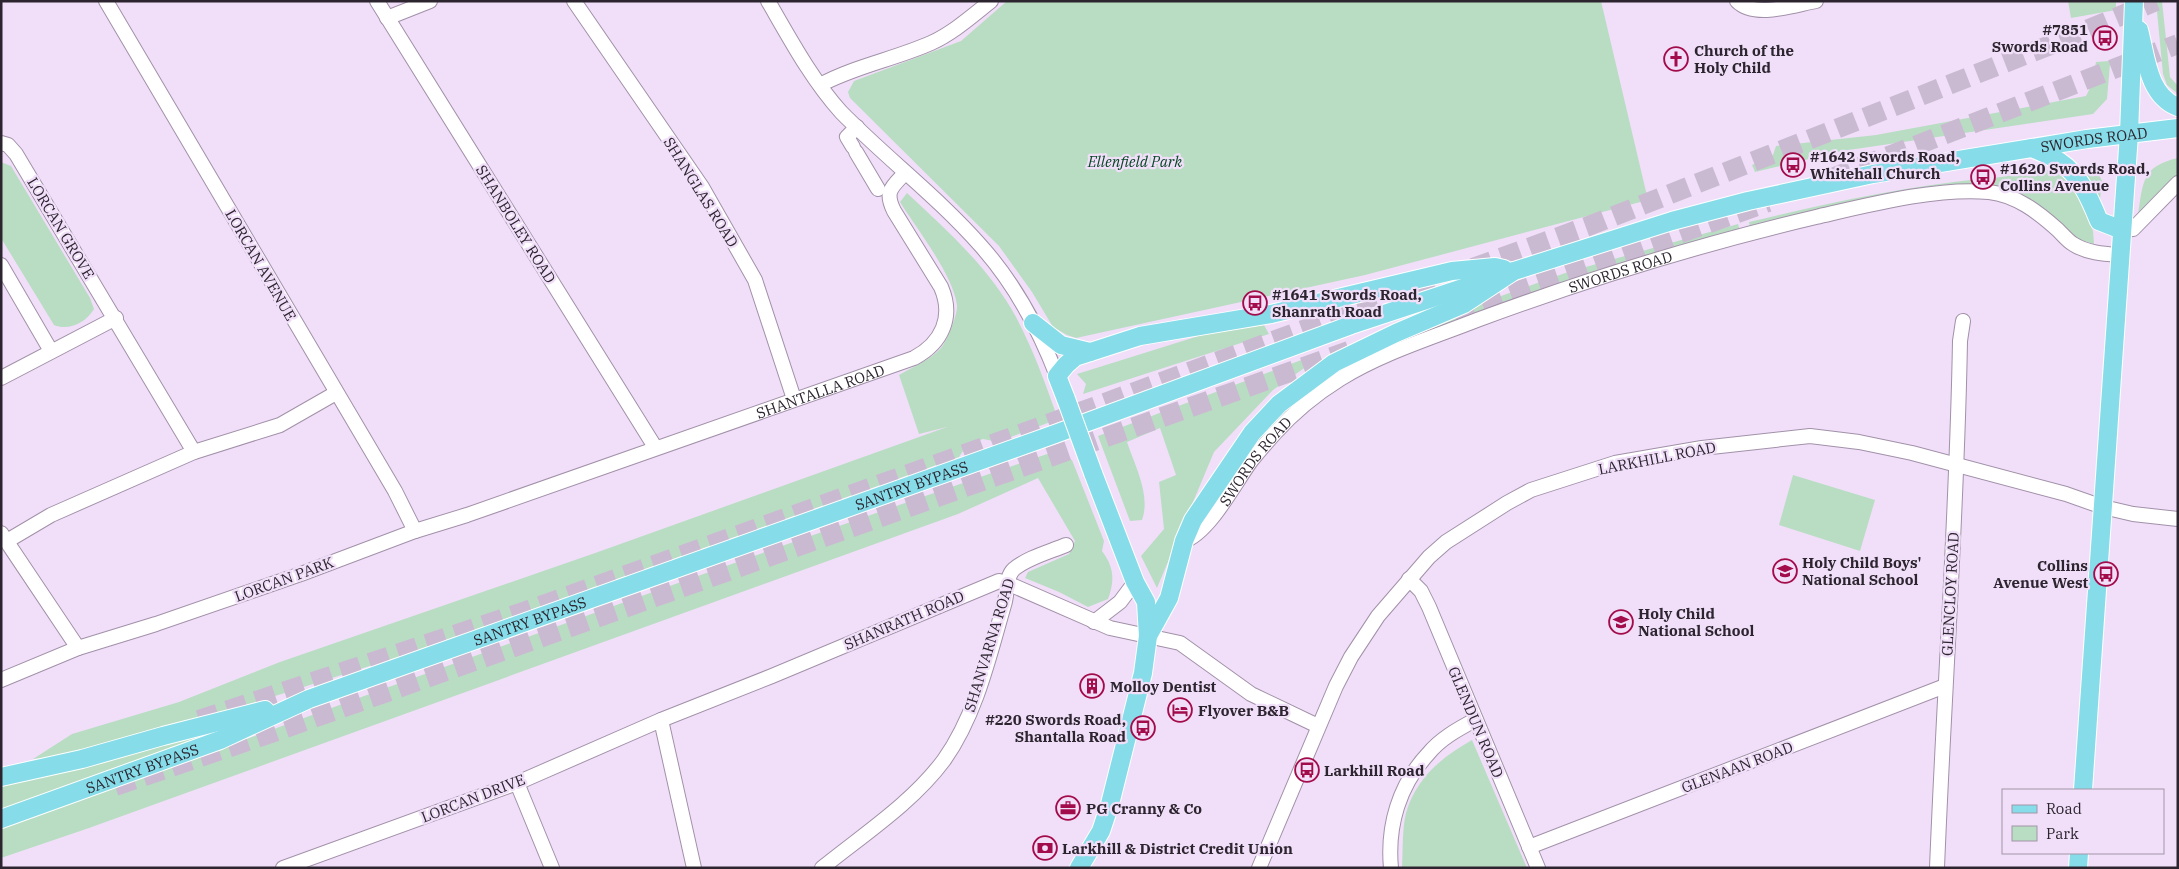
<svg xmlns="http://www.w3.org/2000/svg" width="2179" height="869" font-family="'IBM Plex Serif',serif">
  <rect width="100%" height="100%" fill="#f1dff9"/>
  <!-- green -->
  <g fill="#b9ddc3">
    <polygon points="1007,1 1601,1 1648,200 1365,275 1076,338 1067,335 1053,327 1032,292 999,246 850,98 848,92 854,81 961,41"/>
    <polygon points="2068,1 2116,1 2116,10 2071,18"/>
    <polygon points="2156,1 2162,1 2170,77 2178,86 2178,94 2167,85 2163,74"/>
    <polygon points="2109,61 2110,64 2107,99 2093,114 1842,151 1755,172 1752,165 1773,155 1776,146 1876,135 2086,96 2091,86 2096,62"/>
    <path d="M2178,158v17l-38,40h-2c5,-33 4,-49 40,-57z"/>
    <path d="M1,162l10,4 79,132 4,11c-8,14 -26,22 -40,16l-53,-87z"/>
    <path d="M2054,169l10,4 23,31 -4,2 10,25 1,13 -20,-6 -78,-49 -246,39 -1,-6c75,-18 152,-35 230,-43v3l8,-1v-2z"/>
    <polygon points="2080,170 2097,170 2102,181 2100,199 2097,200"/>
    <path d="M907,193c40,37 83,76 109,124 17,32 30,68 42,102l-60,23 -15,-3 -16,6 -8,12 -561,200 -148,47 -195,53 -22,2 39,-25 107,-32 101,-40 318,-110 349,-125 -28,7 -20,-59c14,-8 31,-15 42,-27 6,-7 17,-34 16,-43 -4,-30 -40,-76 -57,-103z"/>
    <polygon points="1738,224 1740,231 1555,285 1469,316 1346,368 1345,365 1465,309 1568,272"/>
    <polygon points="1264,325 1269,334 1083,394 1086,384 1077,374 1205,334"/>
    <path d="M1312,356l1,6 -40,28 -59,62 -57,136 -16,-32 23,-27 -5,-47 17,-7 -16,-47 -33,14c8,24 24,53 15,78l-12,1 -32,-85z"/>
    <path d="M1065,448l4,11 3,1 32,81 -2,10c12,16 13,29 6,48l-20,8 -29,-15 -34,-14 3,-6 41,-18 6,-13 -37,-63 -80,36 -869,314 -88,30v-30c354,-128 707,-259 1064,-380z"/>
    <polygon points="1793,475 1875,500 1860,551 1779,525"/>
    <polygon points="219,728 221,734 1,813 1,783"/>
    <path d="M1472,740l55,128h-125c1,-18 0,-38 4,-55 10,-35 36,-56 66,-73z"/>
  </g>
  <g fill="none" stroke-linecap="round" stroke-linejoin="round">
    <!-- highway-tunnel -->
    <g stroke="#cabad1" stroke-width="20" stroke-dasharray="20 10" stroke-linecap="butt">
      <polyline points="1832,178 2178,44"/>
      <polyline points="1473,268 1586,227 2058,42 2156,1"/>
      <polyline points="1454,314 1768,202"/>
      <polyline points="199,720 526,611 1015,436 1439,280"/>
      <polyline points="115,786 274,732 1349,351"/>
    </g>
    <!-- minor casing -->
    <g stroke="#a291a9" stroke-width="16">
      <g id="minor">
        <polyline points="106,1 395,491 415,531"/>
        <polyline points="377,1 655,447"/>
        <polyline points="574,1 702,187 755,280 794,399"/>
        <path d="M768,1c22,38 44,79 73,111 45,46 97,85 140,134 33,37 58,83 76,130"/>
        <path d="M1737,1c18,18 57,4 79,0"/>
        <polyline points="387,18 430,1"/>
        <path d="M820,85c35,-19 75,-26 111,-42 22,-10 41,-27 60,-42"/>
        <polyline points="1,143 8,145 16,154 194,452"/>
        <polyline points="853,147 847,137 857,127"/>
        <polyline points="856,152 878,189"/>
        <polyline points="2122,230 2133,229 2178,183"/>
        <polyline points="1,265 51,351"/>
        <polyline points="1,378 116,318"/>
        <polyline points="1,533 78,648"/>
        <polyline points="7,541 51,515 194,452 280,425 336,393"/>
        <path id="s1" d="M1184,541c25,-8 51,-58 67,-80 8,-10 16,-19 24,-28 19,-21 41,-39 65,-54 42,-26 91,-41 137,-59 111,-41 224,-76 339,-103 52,-12 121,-30 173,-25 27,3 49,20 69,38 5,5 10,11 15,14 14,9 31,10 46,11"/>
        <polyline points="1409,579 1421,591 1429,607 1538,868"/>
        <polyline points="1094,622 1120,602 1135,582"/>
        <path id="s2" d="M1,680l77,-32 78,-24 145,-50 114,-43 52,-16 447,-157c28,-15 40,-41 27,-71l-47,-76c-10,-20 -2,-24 11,-38"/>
        <polyline points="661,720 694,868"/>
        <polyline points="517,783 552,868"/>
        <polyline points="1529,847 1945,686"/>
        <polyline points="283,868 517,783 661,720 772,676 999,581 1007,583 1110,628 1180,643 1251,694 1318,726"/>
        <path d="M822,868c42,-34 90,-65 122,-108 32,-45 45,-103 60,-155 4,-11 1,-28 10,-36 13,-11 35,-17 52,-24"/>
        <polyline points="1259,868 1336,686 1351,657 1378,616 1429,557 1446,542 1507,503 1531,490 1615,463 1702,448 1810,436 1859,442 1912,453 2066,494 2103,507 2133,514 2178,519"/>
        <path d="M1391,868c-4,-42 8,-83 37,-114 12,-15 30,-25 47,-34"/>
        <path d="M1937,868c7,-176 20,-351 23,-527l3,-20"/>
      </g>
    </g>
    <!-- major casing -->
    <g stroke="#fff" stroke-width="20">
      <g id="major">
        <path d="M2139,30c7,27 9,66 39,77"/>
        <path d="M2032,148c9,4 20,8 28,14 20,13 30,37 39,59l23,9"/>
        <polyline points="1033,323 1061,345 1090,352"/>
        <polyline points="1066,399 1057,376 1066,365 1075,357 1140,336 1271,314 1452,271 1495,267 1504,269"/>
        <polyline points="1093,473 1135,582 1146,602 1148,636"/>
        <polyline points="1,777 82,759 163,736 265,710"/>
        <polyline points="2083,790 2129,134 2134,1"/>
        <path id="s3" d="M1,819l219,-79 89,-41 746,-265 296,-109 163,-54"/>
        <path id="s4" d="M1079,868l22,-37 9,-27 33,-131 5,-37 21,-38 15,-57 9,-21 59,-87 27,-29 55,-41 62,-30 68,-29 50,-33 158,-50 76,-20 125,-27 214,-35 91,-11"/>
        <polyline points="2078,868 2079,853"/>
      </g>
    </g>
    <!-- minor -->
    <use href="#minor" stroke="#fff" stroke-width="14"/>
    <!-- major -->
    <use href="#major" stroke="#86dde9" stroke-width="18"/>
    <!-- major-bridge casing -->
    <g stroke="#fff" stroke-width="20" stroke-linecap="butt">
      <polyline id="major-bridge" points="1066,399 1093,473"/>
    </g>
    <!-- major-bridge -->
    <use href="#major-bridge" stroke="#86dde9" stroke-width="18"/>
  </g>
  <!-- icons -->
  <defs>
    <g id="bus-ring" transform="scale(1.25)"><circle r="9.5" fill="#f1dff9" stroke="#a30c4b" stroke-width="1.5"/><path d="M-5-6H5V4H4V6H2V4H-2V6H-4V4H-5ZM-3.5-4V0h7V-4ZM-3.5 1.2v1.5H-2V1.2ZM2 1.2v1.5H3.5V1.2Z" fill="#a30c4b"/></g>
    <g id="church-ring" transform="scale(1.25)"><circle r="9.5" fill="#f1dff9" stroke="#a30c4b" stroke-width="1.5"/><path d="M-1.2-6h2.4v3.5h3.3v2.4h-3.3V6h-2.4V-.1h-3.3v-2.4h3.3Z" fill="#a30c4b"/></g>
    <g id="school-ring" transform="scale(1.25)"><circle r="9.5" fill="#f1dff9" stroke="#a30c4b" stroke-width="1.5"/><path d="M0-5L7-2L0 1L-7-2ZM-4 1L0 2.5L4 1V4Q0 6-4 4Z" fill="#a30c4b"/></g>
    <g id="building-ring" transform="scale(1.25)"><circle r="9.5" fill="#f1dff9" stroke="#a30c4b" stroke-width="1.5"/><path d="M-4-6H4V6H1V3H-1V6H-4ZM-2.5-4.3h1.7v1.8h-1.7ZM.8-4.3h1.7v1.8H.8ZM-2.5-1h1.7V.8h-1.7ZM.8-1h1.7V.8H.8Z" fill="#a30c4b"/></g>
    <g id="hotel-ring" transform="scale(1.25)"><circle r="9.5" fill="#f1dff9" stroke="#a30c4b" stroke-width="1.5"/><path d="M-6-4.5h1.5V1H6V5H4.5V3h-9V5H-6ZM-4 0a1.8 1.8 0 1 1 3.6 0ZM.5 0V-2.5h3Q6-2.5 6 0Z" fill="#a30c4b"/></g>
    <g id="office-ring" transform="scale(1.25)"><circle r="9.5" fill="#f1dff9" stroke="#a30c4b" stroke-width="1.5"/><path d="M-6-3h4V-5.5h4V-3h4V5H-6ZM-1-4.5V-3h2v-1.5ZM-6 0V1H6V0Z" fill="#a30c4b"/></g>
    <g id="bank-ring" transform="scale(1.25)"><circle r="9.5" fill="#f1dff9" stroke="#a30c4b" stroke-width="1.5"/><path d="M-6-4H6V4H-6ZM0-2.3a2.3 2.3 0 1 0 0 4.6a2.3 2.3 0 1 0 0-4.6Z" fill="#a30c4b"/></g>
  </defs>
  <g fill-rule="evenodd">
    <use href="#bus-ring" x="2105" y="38"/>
    <use href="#church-ring" x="1676" y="59"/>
    <use href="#bus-ring" x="1793" y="165"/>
    <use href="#bus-ring" x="1983" y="177"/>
    <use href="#bus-ring" x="1255" y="303"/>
    <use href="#school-ring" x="1785" y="571"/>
    <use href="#bus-ring" x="2106" y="574"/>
    <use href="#school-ring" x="1621" y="622"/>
    <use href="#building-ring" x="1092" y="686"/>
    <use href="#hotel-ring" x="1180" y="710"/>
    <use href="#bus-ring" x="1143" y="728"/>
    <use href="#bus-ring" x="1307" y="770"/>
    <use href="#office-ring" x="1068" y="808"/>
    <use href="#bank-ring" x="1045" y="848"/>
  </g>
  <g text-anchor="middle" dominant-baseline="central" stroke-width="4.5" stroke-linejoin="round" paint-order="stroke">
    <!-- poi labels -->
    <g font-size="15" font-weight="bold" fill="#2c252f" stroke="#f1dff9" text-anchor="start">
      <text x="2088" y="29" text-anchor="end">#7851<tspan x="2088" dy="17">Swords Road</tspan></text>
      <text x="1694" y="50">Church of the<tspan x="1694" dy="17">Holy Child</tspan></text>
      <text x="1810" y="156">#1642 Swords Road,<tspan x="1810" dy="17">Whitehall Church</tspan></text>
      <text x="2000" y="168">#1620 Swords Road,<tspan x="2000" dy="17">Collins Avenue</tspan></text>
      <text x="1272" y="294">#1641 Swords Road,<tspan x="1272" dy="17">Shanrath Road</tspan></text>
      <text x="1802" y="562">Holy Child Boys'<tspan x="1802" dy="17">National School</tspan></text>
      <text x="2088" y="565" text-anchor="end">Collins<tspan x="2088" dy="17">Avenue West</tspan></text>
      <text x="1638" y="613">Holy Child<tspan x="1638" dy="17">National School</tspan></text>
      <text x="1110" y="686">Molloy Dentist</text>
      <text x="1198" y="710">Flyover B&amp;B</text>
      <text x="1126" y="719" text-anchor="end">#220 Swords Road,<tspan x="1126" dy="17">Shantalla Road</tspan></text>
      <text x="1324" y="770">Larkhill Road</text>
      <text x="1086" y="808">PG Cranny &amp; Co</text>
      <text x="1062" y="848">Larkhill &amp; District Credit Union</text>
    </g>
    <!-- street labels -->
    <g font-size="15" fill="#2c252f" stroke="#f1dff9">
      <text stroke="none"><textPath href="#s4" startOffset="1381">SWORDS ROAD</textPath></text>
      <text transform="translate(701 192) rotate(58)">SHANGLAS ROAD</text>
      <text transform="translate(516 224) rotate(58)">SHANBOLEY ROAD</text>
      <text transform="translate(61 228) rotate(59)">LORCAN GROVE</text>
      <text transform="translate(261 265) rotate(60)">LORCAN AVENUE</text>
      <text stroke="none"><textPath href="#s1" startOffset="528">SWORDS ROAD</textPath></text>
      <text stroke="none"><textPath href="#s2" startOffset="869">SHANTALLA ROAD</textPath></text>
      <text transform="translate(1657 458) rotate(-11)">LARKHILL ROAD</text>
      <text stroke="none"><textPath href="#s1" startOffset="108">SWORDS ROAD</textPath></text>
      <text stroke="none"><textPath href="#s3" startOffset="970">SANTRY BYPASS</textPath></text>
      <text transform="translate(284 579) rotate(-20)">LORCAN PARK</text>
      <text transform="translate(1950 594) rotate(-87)">GLENCLOY ROAD</text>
      <text transform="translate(904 620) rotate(-23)">SHANRATH ROAD</text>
      <text stroke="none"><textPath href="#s3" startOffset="565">SANTRY BYPASS</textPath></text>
      <text transform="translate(989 645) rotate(-73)">SHANVARNA ROAD</text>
      <text transform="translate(1476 722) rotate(67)">GLENDUN ROAD</text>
      <text transform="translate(1737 767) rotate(-21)">GLENAAN ROAD</text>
      <text stroke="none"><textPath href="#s3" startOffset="150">SANTRY BYPASS</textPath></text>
      <text transform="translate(473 798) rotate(-21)">LORCAN DRIVE</text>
    </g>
    <!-- park labels -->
    <g font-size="15" font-style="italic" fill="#064724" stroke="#f1dff9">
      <text x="1135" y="161">Ellenfield Park</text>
    </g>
  </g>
  <!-- border -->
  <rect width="2179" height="869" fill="none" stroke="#2c252f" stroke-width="5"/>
  <!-- legend -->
  <rect x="2002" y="789" width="162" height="65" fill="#f1dff9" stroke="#a295a8"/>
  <rect x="2012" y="805" width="25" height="8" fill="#86dde9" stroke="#a295a8"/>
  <text x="2046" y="814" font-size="15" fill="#2c252f">Road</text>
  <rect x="2012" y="826" width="25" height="15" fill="#b9ddc3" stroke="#a295a8"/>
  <text x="2046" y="839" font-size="15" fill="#2c252f">Park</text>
</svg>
